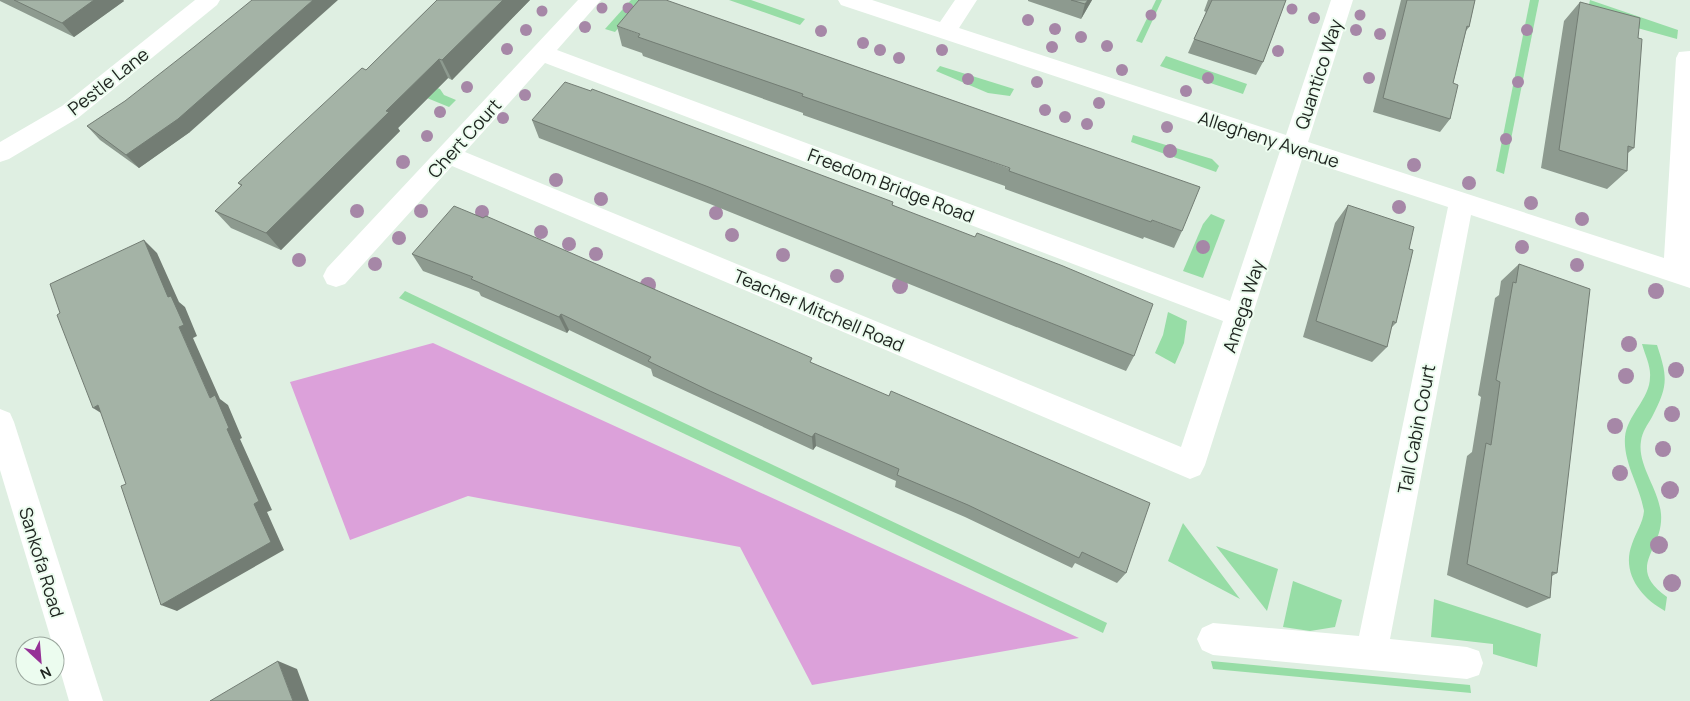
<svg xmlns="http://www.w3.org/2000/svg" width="1690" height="701" font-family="Manrope,sans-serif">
  <rect width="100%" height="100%" fill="#dfefe2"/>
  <!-- forest -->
  <polygon fill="#dca1da" points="433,343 1079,638 812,685 740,547 468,496 350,540 290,382"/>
  <!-- water -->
  <g fill="#97dda6">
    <polygon points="631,0 643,0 615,32 605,29"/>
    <polygon points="729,0 751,0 805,19 800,25"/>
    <polygon points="1156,0 1162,0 1142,43 1136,41"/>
    <polygon points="1530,0 1539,0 1504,174 1496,171"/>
    <polygon points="1590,0 1678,30 1677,39 1587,14"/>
    <polygon points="1166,56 1247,84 1243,94 1160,66"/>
    <polygon points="940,66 1014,89 1010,96 988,93 936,71"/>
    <polygon points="415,79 440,89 444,95 456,100 449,107 405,89"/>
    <polygon points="1133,135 1212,159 1219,166 1216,172 1131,142"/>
    <polygon points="1211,214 1225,220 1203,278 1183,271 1203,224"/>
    <polygon points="405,291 1107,623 1103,633 399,298"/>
    <polygon points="1168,312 1187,321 1184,343 1175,364 1155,353 1163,335"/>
    <path d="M1642,344l15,1c11,33 11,41 -5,72 -4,7 -10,15 -11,24 -4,24 18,48 20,73 3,37 -37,52 6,83l-2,14c-24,-13 -44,-38 -33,-67 4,-12 11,-21 12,-33 -4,-25 -21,-48 -19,-74 2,-22 25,-38 25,-60 1,-11 -5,-22 -8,-33z"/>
    <polygon points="1183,523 1240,599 1168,561"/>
    <polygon points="1216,546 1278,569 1267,611"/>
    <polygon points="1293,581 1342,600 1335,627 1310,631 1283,627"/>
    <polygon points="1434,599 1541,634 1537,667 1493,654 1493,644 1431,637"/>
    <polygon points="1211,661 1470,685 1471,693 1213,669"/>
  </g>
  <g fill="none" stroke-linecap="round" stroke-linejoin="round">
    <!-- minor -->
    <g fill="#fff" fill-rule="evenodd">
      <polygon points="195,0 220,0 217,5 78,118 9,159 0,162 0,142 62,106"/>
      <path d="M578,0h23l-44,50 673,251 50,-150 -439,-146 -3,-5h34l68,22 15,-22h22l-18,28 327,107 45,-135h22l-45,142 356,116 12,-200 3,-6 11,-1v237l-219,-73 -81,424 77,8 12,4 4,12 -4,12 -12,4 -254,-24 -11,-5 -5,-11 5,-11 11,-5 146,13 89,-429 -146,-48 -97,306 -5,10 -10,4 -738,-313 -107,118 -9,3 -9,-3 -4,-8 4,-8zM545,63l678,258 -42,126 -716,-295z"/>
      <polygon points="0,409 10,413 14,422 103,701 69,701 55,653 55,646 53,646 0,470"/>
    </g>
  </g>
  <!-- trees -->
  <g fill="#a687a7">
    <circle cx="602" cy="8" r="5.5"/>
    <circle cx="628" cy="8" r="5.5"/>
    <circle cx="1292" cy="9" r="5.5"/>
    <circle cx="542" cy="11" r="5.5"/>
    <circle cx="1151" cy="15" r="5.5"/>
    <circle cx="1360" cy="15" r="5.5"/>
    <circle cx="1314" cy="18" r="6"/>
    <circle cx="1028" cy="20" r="6"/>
    <circle cx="585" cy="27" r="6"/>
    <circle cx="1055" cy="29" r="6"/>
    <circle cx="526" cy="30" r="6"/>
    <circle cx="1356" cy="30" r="6"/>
    <circle cx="1527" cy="30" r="6"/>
    <circle cx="821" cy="31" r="6"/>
    <circle cx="1380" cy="34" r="6"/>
    <circle cx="1081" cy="37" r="6"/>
    <circle cx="863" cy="43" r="6"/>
    <circle cx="1107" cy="46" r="6"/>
    <circle cx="1052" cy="47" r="6"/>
    <circle cx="507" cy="49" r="6"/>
    <circle cx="880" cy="50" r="6"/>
    <circle cx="942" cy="50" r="6"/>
    <circle cx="1278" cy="51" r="6"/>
    <circle cx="899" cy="58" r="6"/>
    <circle cx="1122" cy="70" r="6"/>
    <circle cx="1208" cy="78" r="6"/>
    <circle cx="1369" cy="78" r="6"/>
    <circle cx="968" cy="79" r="6"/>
    <circle cx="1037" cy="82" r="6"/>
    <circle cx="1518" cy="82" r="6"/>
    <circle cx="467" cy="87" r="6"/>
    <circle cx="1186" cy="91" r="6"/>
    <circle cx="525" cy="95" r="6"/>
    <circle cx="1099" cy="103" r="6"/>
    <circle cx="1045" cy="110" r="6"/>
    <circle cx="440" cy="112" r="6"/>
    <circle cx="1065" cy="117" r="6"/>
    <circle cx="503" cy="118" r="6"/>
    <circle cx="1087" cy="124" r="6"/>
    <circle cx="1167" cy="127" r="6"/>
    <circle cx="427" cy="136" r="6"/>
    <circle cx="1506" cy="139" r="6"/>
    <circle cx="1170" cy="151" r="7"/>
    <circle cx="403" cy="162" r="7"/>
    <circle cx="1414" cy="165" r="7"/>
    <circle cx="556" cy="180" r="7"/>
    <circle cx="1469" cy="183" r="7"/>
    <circle cx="601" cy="199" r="7"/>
    <circle cx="1531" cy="203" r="7"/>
    <circle cx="1399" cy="207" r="7"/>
    <circle cx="357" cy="211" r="7"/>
    <circle cx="421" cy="211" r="7"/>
    <circle cx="482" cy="212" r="7"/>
    <circle cx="716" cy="213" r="7"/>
    <circle cx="1582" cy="219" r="7"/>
    <circle cx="541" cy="232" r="7"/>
    <circle cx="732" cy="235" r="7"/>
    <circle cx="399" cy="238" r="7"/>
    <circle cx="569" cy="244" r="7"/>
    <circle cx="1203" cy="247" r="7"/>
    <circle cx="1522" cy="247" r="7"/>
    <circle cx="596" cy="254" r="7"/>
    <circle cx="783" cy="255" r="7"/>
    <circle cx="299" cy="260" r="7"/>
    <circle cx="375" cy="264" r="7"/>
    <circle cx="1577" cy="265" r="7"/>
    <circle cx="837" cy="276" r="7"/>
    <circle cx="648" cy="285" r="8"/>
    <circle cx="900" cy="286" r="8"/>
    <circle cx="1656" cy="291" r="8"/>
    <circle cx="1629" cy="344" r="8"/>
    <circle cx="1676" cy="370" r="8"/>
    <circle cx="1626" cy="376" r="8"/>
    <circle cx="1672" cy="414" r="8"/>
    <circle cx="1615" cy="426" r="8"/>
    <circle cx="1663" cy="449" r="8"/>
    <circle cx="1620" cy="473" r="8"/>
    <circle cx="1670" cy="490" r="9"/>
    <circle cx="1659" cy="545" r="9"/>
    <circle cx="1672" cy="583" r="9"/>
  </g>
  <!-- wall -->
  <g fill="#8d9a8f">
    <polygon points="0,0 123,0 124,1 74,37 0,1"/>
    <polygon points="437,0 530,0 452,80 448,78 398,128 400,131 281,250 231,228 215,211 241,186 238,183 366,70"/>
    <polygon points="1028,0 1092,0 1081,19 1028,1"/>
    <polygon points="1208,0 1286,0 1263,62 1256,75 1188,53 1206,12 1204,11"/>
    <polygon points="1401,0 1475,0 1469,27 1466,31 1453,83 1450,119 1440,132 1373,112"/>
    <polygon points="1580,2 1638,38 1634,148 1628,153 1627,171 1607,189 1541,168 1564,21"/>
    <polygon points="617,26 1182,231 1174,248 1144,237 1143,239 1005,189 1005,186 803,115 803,113 643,56 642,53 622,46"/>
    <polygon points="532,120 893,205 1134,356 1126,371 710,204 539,138"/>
    <polygon points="87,126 190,132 139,168 100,140"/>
    <polygon points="1348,205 1396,323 1391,328 1387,347 1372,362 1303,337 1335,223"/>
    <polygon points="412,254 812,363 1126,573 1117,583 1075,563 1072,568 965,517 895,487 896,481 816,446 813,450 653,376 651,369 569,330 567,333 481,296 479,292 423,271"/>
    <polygon points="1519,264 1557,573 1552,576 1550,598 1527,608 1447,575 1467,456 1472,452 1481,397 1478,395 1495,298 1499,295 1501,281"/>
  </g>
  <!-- shaded-wall -->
  <g fill="#737d74">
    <polygon points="94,0 123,0 124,1 74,37 62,23"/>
    <polygon points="313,0 338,0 190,132 139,168 126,155"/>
    <polygon points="503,0 530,0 452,80 442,60"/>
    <polygon points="1088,0 1092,0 1081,19 1085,4"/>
    <polygon points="439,59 448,78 398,128 400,131 281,250 266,233 386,111"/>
    <polygon points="144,240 157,253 179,302 185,307 197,336 193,338 220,399 228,405 242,438 240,439 272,510 267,512 284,550 177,611 161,605 254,504 210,398 179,327"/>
    <polygon points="561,314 569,330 567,333 559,317"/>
    <polygon points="98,405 109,418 93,408"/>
    <polygon points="815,433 816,446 813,450 812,437"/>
    <polygon points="278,661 297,669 309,701 293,701"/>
  </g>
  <!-- building -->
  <g fill="#a4b3a6" stroke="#737d74">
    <polygon points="14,0 94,0 62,23"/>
    <polygon points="252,0 313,0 178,119 126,155 87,126 125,101 194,47"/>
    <polygon points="437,0 503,0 442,60 439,59 386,111 389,112 266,233 215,211 242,185 238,183 362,68 366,70"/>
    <polygon points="639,0 666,0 1200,187 1182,231 1152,220 1151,222 1009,171 1010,168 802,96 803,94 638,37 640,34 617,26"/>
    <polygon points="1071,0 1088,0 1085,4"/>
    <polygon points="1212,0 1286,0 1263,62 1194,39"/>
    <polygon points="1407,0 1475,0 1469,27 1467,26 1453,83 1458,85 1450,119 1383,98"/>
    <polygon points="1580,2 1640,18 1638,38 1642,39 1634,148 1628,146 1627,171 1559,150"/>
    <polygon points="565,82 591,91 592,89 893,202 892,205 975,237 977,233 1063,266 1153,304 1134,356 706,186 532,120"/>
    <polygon points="1348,205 1414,227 1409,249 1413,250 1396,323 1393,321 1387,347 1316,321"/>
    <polygon points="454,206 483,218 486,216 812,358 810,362 889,396 891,391 1150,503 1126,573 1082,552 1079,558 968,505 897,475 899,469 815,433 812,437 710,391 648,361 651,357 561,314 559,317 471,279 473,277 412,254"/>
    <polygon points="144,240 168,297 171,296 184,325 179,327 210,398 215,395 229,428 227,429 259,501 254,504 271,542 161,605 121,486 126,484 98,405 93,408 57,315 60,313 50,284"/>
    <polygon points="1519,264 1590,289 1557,573 1552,572 1550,598 1467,564 1486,443 1491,445 1500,382 1496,380 1513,282 1516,283"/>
    <polygon points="278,661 293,701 210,701"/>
  </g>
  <g text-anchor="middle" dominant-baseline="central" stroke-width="4" stroke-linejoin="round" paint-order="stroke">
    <!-- street labels -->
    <g font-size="18" fill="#202621" stroke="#ecfcef">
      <text transform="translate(1318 74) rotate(-72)">Quantico Way</text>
      <text transform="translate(108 81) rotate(-38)">Pestle Lane</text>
      <text transform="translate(464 138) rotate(-48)">Chert Court</text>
      <text transform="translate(1269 139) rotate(18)">Allegheny Avenue</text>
      <text transform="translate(891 185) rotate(21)">Freedom Bridge Road</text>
      <text transform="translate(1243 306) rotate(-72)">Amega Way</text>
      <text transform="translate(819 310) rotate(23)">Teacher Mitchell Road</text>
      <text transform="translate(1416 429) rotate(-79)">Tall Cabin Court</text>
      <text transform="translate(42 562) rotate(73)">Sankofa Road</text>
    </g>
  </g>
  <!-- north arrow -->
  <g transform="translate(40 661) rotate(154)"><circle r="24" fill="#ecfcef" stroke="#9aa69d"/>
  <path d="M0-4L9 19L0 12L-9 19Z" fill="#963197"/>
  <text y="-8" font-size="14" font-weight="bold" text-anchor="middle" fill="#202621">N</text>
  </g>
</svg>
